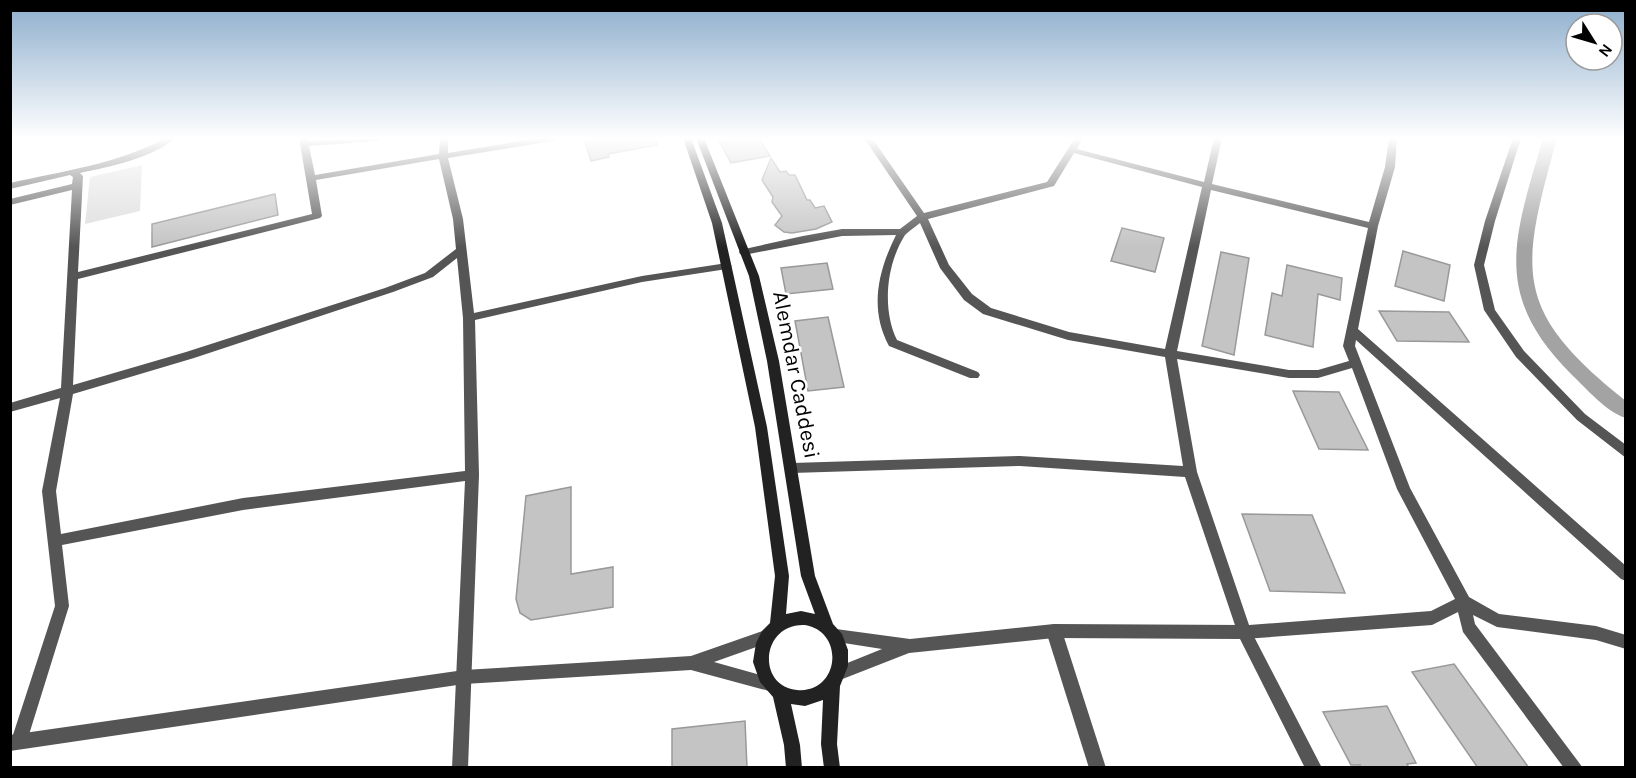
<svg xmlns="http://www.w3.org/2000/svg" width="1636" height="778" font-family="Karla,sans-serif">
  <rect width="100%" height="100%" fill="#fff"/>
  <!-- green -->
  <polygon fill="#dcdcdc" points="142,165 140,211 85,224 90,177"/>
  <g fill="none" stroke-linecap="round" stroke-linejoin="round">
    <!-- canal -->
    <path fill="#a3a3a3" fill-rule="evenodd" d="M1543,138h14c-36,132 -47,171 69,263v17c-20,-6 -39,-29 -54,-43 -82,-81 -57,-139 -29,-237z"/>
  </g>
  <!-- building -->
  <g fill="#c4c4c4" stroke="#999" stroke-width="1.5">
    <polygon points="608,138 656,138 657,145 608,154 609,157 591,161 585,142"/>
    <polygon points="726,138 759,138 770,156 731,163 719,141 727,140"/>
    <polygon points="771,158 780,172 786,171 789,175 795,175 807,200 810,200 815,208 824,206 832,222 816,229 792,233 784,232 775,225 782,216 772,202 773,197 762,180"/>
    <polygon points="275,194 278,215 152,247 152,224"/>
    <polygon points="1122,228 1164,238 1155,272 1111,261"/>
    <polygon points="1403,251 1450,265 1444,301 1395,286"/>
    <polygon points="1221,252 1249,258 1234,355 1202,346"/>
    <polygon points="827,263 833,289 786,294 781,268"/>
    <polygon points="1287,265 1342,278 1340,300 1318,294 1313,347 1265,335 1272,293 1282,296"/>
    <polygon points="1379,311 1449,312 1469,342 1397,341"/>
    <polygon points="828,317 844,387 808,391 795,321"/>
    <polygon points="1293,391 1339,392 1368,450 1319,449"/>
    <polygon points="571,487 571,574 613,567 613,607 531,620 520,613 516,599 526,496"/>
    <polygon points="1242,514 1312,515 1345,593 1270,591"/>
    <polygon points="1454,664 1529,768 1478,768 1412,672"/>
    <polygon points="1387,706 1416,763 1407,764 1409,768 1361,768 1360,765 1351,765 1323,712"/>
    <polygon points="745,721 747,768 672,768 672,729"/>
  </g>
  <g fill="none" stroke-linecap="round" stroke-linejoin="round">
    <!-- minor -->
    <g fill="#555" fill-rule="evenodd">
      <path d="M165,138h10c-22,20 -66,29 -95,35l3,3 -5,96 234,-58 -13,-76h8l1,3 74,-3 -4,3 -69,5 6,29 124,-21 1,-16h8v15l91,-15h18l-4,3 -105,17 15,61 11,94 168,-37 85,-13 5,3 -5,3 -85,13 -167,38 4,155 -11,293h-16l13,-287 -222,29 -181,35 7,61 -42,135 -2,6 -6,2 -6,-2 -2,-6 44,-135 -13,-115 18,-93 -50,14v-9l51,-15 11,-198 -62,15v-6l62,-15 1,-7 -3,-2 -60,14v-6c53,-12 108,-19 155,-45zM439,159l14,60 3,30 -31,24 -40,15 -199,64 -113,33 5,-106 242,-61 2,-2 -6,-36zM457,258l6,60 2,153 -222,27 -182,36 -5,-43 17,-97 121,-36 199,-66 40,-15z"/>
      <path d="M864,138h8l52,75 123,-31 28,-44h8l-6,11 127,33 10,-44h8l-10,46 157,38 16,-55 4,-29h8l-2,29 -17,59 -20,103 268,237v15l-5,-2 -265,-239 -1,6 55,142 59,109 30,17 97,12 30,9v14l-30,-9 -99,-13 -24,-12 2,9 108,144h-19l-101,-136 -5,-20 -26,13 -188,14 -5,-2 -54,-160 -165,-11 -228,7 -5,-1 -1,-4 1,-4 5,-1 228,-7 163,10 -18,-109 -97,-17 -85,-26 -19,-14 -24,-32 -20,-45c-5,4 -11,8 -15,12 -19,30 -23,74 -8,105l81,32 2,3 -2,3h-8l-81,-32c-20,-37 -11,-75 7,-111l-54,1 -98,19 -4,-1 -1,-2 1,-2 63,-14 39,-7h58l17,-13zM1074,153l128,34 -37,162 -96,-17 -78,-24 -19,-14 -23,-29 -21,-46 126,-33zM1211,190l157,38 -25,118 6,15 -31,9h-29l-112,-19zM1177,359l112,19h29l34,-10 45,121 58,110 -24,12 -182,14 -52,-153z"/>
      <polygon points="1513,138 1521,138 1495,221 1484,265 1495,310 1524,351 1585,414 1626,445 1626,458 1577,420 1516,357 1484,310 1474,265 1485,221"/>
      <polygon points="1054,624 1059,626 1062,631 1106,768 1089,768 1046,631 1049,626"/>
    </g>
    <!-- tertiary -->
    <g fill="#555" fill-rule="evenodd">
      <polygon points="1054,624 1244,625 1249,627 1322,768 1305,768 1240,639 1054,638 909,653 840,680 835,678 832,673 835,668 882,649 831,641 828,636 831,631 836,629 910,639"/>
      <polygon points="768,629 773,631 776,636 773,641 714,662 775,679 777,684 775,689 769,691 691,670 464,684 10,751 10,735 464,670 691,656"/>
    </g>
    <!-- secondary -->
    <path fill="#222" fill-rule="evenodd" d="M683,138h8l31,85 45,204 22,149 -3,38 15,-3 14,3 -14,-38 -34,-215 -18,-85 -53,-138h8l55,138 20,85 36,215 18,48 9,10 6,16v16l-8,20 -3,58 3,24h-16l-3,-24 2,-44 -18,6 -14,-2 9,41 2,23h-16l-2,-23 -11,-48 -13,-15 -7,-20 3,-19 6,-12 8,-8 5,-47 -20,-149 -43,-204zM805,625c41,7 34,69 -8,65 -41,-4 -36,-67 8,-65z"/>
  </g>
  <!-- sky -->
  <linearGradient id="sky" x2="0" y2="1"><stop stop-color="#8cadcc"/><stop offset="0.56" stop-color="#fff"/><stop offset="1" stop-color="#fff" stop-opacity="0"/></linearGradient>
  <rect width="1636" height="247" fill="url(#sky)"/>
  <g text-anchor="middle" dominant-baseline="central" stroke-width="5" stroke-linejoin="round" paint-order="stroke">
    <!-- street labels -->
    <g font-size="22" fill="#000" stroke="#fff">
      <text transform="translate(796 375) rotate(79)">Alemdar Caddesi</text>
    </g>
  </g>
  <!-- border -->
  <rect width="1636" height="778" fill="none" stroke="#000000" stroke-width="24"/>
  <!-- north arrow -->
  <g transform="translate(1594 42) rotate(127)"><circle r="28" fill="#ffffff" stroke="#999999" stroke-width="1.5"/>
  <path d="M0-4.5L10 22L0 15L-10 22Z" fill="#000000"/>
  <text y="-9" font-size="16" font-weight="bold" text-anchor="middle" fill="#000000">N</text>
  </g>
</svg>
